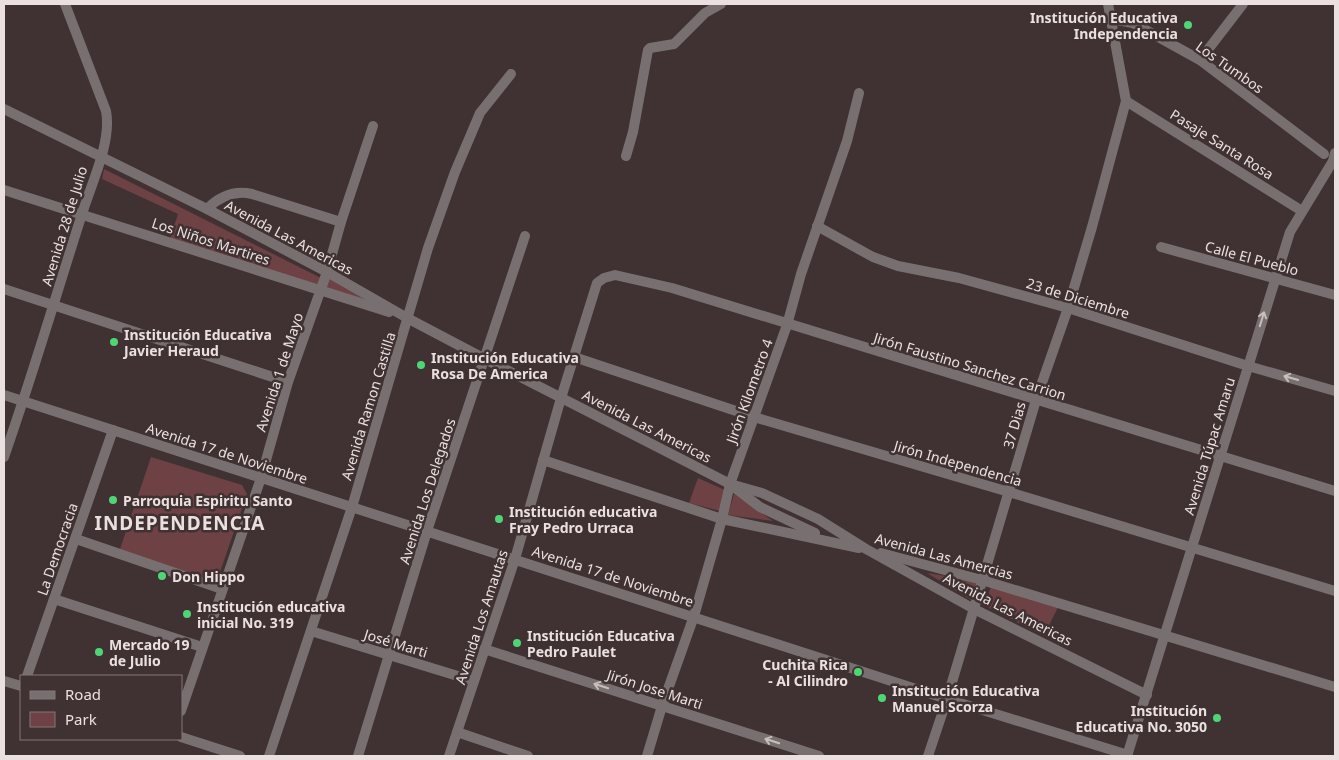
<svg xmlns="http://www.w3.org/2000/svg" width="1339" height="760" font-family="'Noto Sans',sans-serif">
  <rect width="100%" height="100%" fill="#403132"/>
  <!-- green -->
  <g fill="#6e4144">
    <polygon points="104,169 321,278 318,287 170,239 178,214 102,179"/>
    <polygon points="328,274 384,307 324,290"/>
    <polygon points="151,457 242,485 247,494 220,572 206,579 119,552"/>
    <polygon points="698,478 727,491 720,511 689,503"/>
    <polygon points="734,494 773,521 728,515"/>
    <polygon points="927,573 978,581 971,600"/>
    <polygon points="991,586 1059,605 1044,636 985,606"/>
  </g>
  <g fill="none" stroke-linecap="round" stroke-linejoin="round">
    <!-- minor -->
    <g stroke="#787070" stroke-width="10">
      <polyline points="1111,19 1133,23 1200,60 1324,154"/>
      <polyline points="1200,60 1243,4"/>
      <polyline points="1126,101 1302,211"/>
      <polyline points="4,109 207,209 327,272 409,319 485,359 730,484 762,493 818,519 866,549 974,609 1147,695"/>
      <polyline points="626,156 633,132 648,50 650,48 674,44 705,13 721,4"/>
      <polyline points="4,190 389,312"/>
      <path d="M207,209c13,-13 27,-19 45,-15l89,28"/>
      <polyline points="817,226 873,257 898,266 959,278 1068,308 1248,366 1335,391"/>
      <polyline points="1161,247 1335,295"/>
      <polyline points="4,289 288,382"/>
      <polyline points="574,357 754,417 1009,492 1335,591"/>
      <polyline points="4,395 947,699 1128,755"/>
      <path d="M4,457c28,-80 52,-162 78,-243 9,-30 30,-72 24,-103l-41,-107"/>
      <polyline points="543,460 722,519 859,548"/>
      <polyline points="735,488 760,507 815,533"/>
      <polyline points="76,539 222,589"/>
      <polyline points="881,553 982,580 1335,687"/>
      <polyline points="54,599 202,647"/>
      <polyline points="311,631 474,681"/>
      <polyline points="484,649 819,756"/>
      <polyline points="27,676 113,430"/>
      <polyline points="4,681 21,686"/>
      <polyline points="181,711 261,478 288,382 327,272 341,222 373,126"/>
      <polyline points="457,732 528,756"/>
      <polyline points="181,737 240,756"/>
      <polyline points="269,756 352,507 428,248 455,172 480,113 511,74"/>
      <polyline points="358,756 427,531 525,236"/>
      <polyline points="449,756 515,559 561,398 597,283 604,278 615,275 672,288 1335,491"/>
      <polyline points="647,756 662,706 694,616 722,519 730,484 787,325 801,274 847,141 859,93"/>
      <polyline points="928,756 947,699 1036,400 1068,308 1092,227 1126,101 1108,4"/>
    </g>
    <!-- tertiary -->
    <polyline stroke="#787070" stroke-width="10" points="1127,756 1290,232 1333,161 1335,153"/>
  </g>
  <!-- one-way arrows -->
  <defs><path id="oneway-shaft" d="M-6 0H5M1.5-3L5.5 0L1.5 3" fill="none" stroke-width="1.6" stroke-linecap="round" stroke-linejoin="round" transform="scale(1.25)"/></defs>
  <g stroke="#c8bebe">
    <use href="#oneway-shaft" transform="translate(1262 319) rotate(-73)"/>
    <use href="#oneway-shaft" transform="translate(1291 378) rotate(-164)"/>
    <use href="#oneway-shaft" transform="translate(601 686) rotate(-162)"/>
    <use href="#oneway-shaft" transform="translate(772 741) rotate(-162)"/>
  </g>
  <!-- markers -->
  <g fill="#4ed675" stroke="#403132" stroke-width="2">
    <circle cx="1188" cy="25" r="5"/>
    <circle cx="114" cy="342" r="5"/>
    <circle cx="421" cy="365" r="5"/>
    <circle cx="113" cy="500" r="5"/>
    <circle cx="499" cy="519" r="5"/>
    <circle cx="162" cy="576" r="5"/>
    <circle cx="187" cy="614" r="5"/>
    <circle cx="517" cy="643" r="5"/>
    <circle cx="99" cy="652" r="5"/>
    <circle cx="858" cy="672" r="5"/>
    <circle cx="882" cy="698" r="5"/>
    <circle cx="1217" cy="718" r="5"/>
  </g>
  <g text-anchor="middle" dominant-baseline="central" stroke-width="5" stroke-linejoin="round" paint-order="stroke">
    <!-- poi labels -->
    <g font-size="14" font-weight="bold" fill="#eae0e0" stroke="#403132" text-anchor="start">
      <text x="1178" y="17" text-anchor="end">Institución Educativa<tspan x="1178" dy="16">Independencia</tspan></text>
      <text x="124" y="334">Institución Educativa<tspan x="124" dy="16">Javier Heraud</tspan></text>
      <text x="431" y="357">Institución Educativa<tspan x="431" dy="16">Rosa De America</tspan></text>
      <text x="123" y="500">Parroquia Espiritu Santo</text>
      <text x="509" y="511">Institución educativa<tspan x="509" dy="16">Fray Pedro Urraca</tspan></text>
      <text x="172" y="576">Don Hippo</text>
      <text x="197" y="606">Institución educativa<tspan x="197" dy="16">inicial No. 319</tspan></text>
      <text x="527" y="635">Institución Educativa<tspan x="527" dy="16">Pedro Paulet</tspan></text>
      <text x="109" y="644">Mercado 19<tspan x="109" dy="16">de Julio</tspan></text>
      <text x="848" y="664" text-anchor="end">Cuchita Rica<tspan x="848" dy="16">- Al Cilindro</tspan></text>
      <text x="892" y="690">Institución Educativa<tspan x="892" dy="16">Manuel Scorza</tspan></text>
      <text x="1207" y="710" text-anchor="end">Institución<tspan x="1207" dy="16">Educativa No. 3050</tspan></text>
    </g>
    <!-- street labels -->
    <g font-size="14" fill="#eae0e0" stroke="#403132">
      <text transform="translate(1230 67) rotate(35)">Los Tumbos</text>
      <text transform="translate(1222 144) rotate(32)">Pasaje Santa Rosa</text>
      <text transform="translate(64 226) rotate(-73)">Avenida 28 de Julio</text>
      <text transform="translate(289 237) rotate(28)">Avenida Las Americas</text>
      <text transform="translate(211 241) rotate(18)">Los Niños Martires</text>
      <text transform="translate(1252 258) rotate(15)">Calle El Pueblo</text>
      <text transform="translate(1078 298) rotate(17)">23 de Diciembre</text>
      <text transform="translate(970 366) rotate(17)">Jirón Faustino Sanchez Carrion</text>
      <text transform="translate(279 372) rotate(-72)">Avenida 1 de Mayo</text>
      <text transform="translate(749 391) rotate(-70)">Jirón Kilometro 4</text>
      <text transform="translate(368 406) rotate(-73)">Avenida Ramon Castilla</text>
      <text transform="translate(1014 425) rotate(-74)">37 Dias</text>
      <text transform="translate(647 426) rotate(27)">Avenida Las Americas</text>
      <text transform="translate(1209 446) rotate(-73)">Avenida Túpac Amaru</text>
      <text transform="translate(227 453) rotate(18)">Avenida 17 de Noviembre</text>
      <text transform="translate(958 463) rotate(16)">Jirón Independencia</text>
      <text transform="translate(427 491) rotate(-72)">Avenida Los Delegados</text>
      <text transform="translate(57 549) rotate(-71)">La Democracia</text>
      <text transform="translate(944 556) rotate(15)">Avenida Las Amercias</text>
      <text transform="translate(613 576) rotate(18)">Avenida 17 de Noviembre</text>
      <text transform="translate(1008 609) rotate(27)">Avenida Las Americas</text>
      <text transform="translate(481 617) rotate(-72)">Avenida Los Amautas</text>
      <text transform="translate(396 643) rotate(17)">José Marti</text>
      <text transform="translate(655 689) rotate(18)">Jirón Jose Marti</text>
    </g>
    <!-- district labels -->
    <g font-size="19" font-weight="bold" letter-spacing="1" fill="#eae0e0" stroke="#403132">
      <text x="180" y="523">INDEPENDENCIA</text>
    </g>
  </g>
  <!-- border -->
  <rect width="1339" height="760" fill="none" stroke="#eae0e0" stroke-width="10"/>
  <!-- legend -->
  <rect x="20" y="675" width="162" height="65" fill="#403132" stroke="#847778"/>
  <rect x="30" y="691" width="25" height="8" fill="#787070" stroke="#847778"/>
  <text x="65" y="700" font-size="15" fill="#eae0e0">Road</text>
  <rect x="30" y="712" width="25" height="15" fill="#6e4144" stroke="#847778"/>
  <text x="65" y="725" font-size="15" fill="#eae0e0">Park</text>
</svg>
